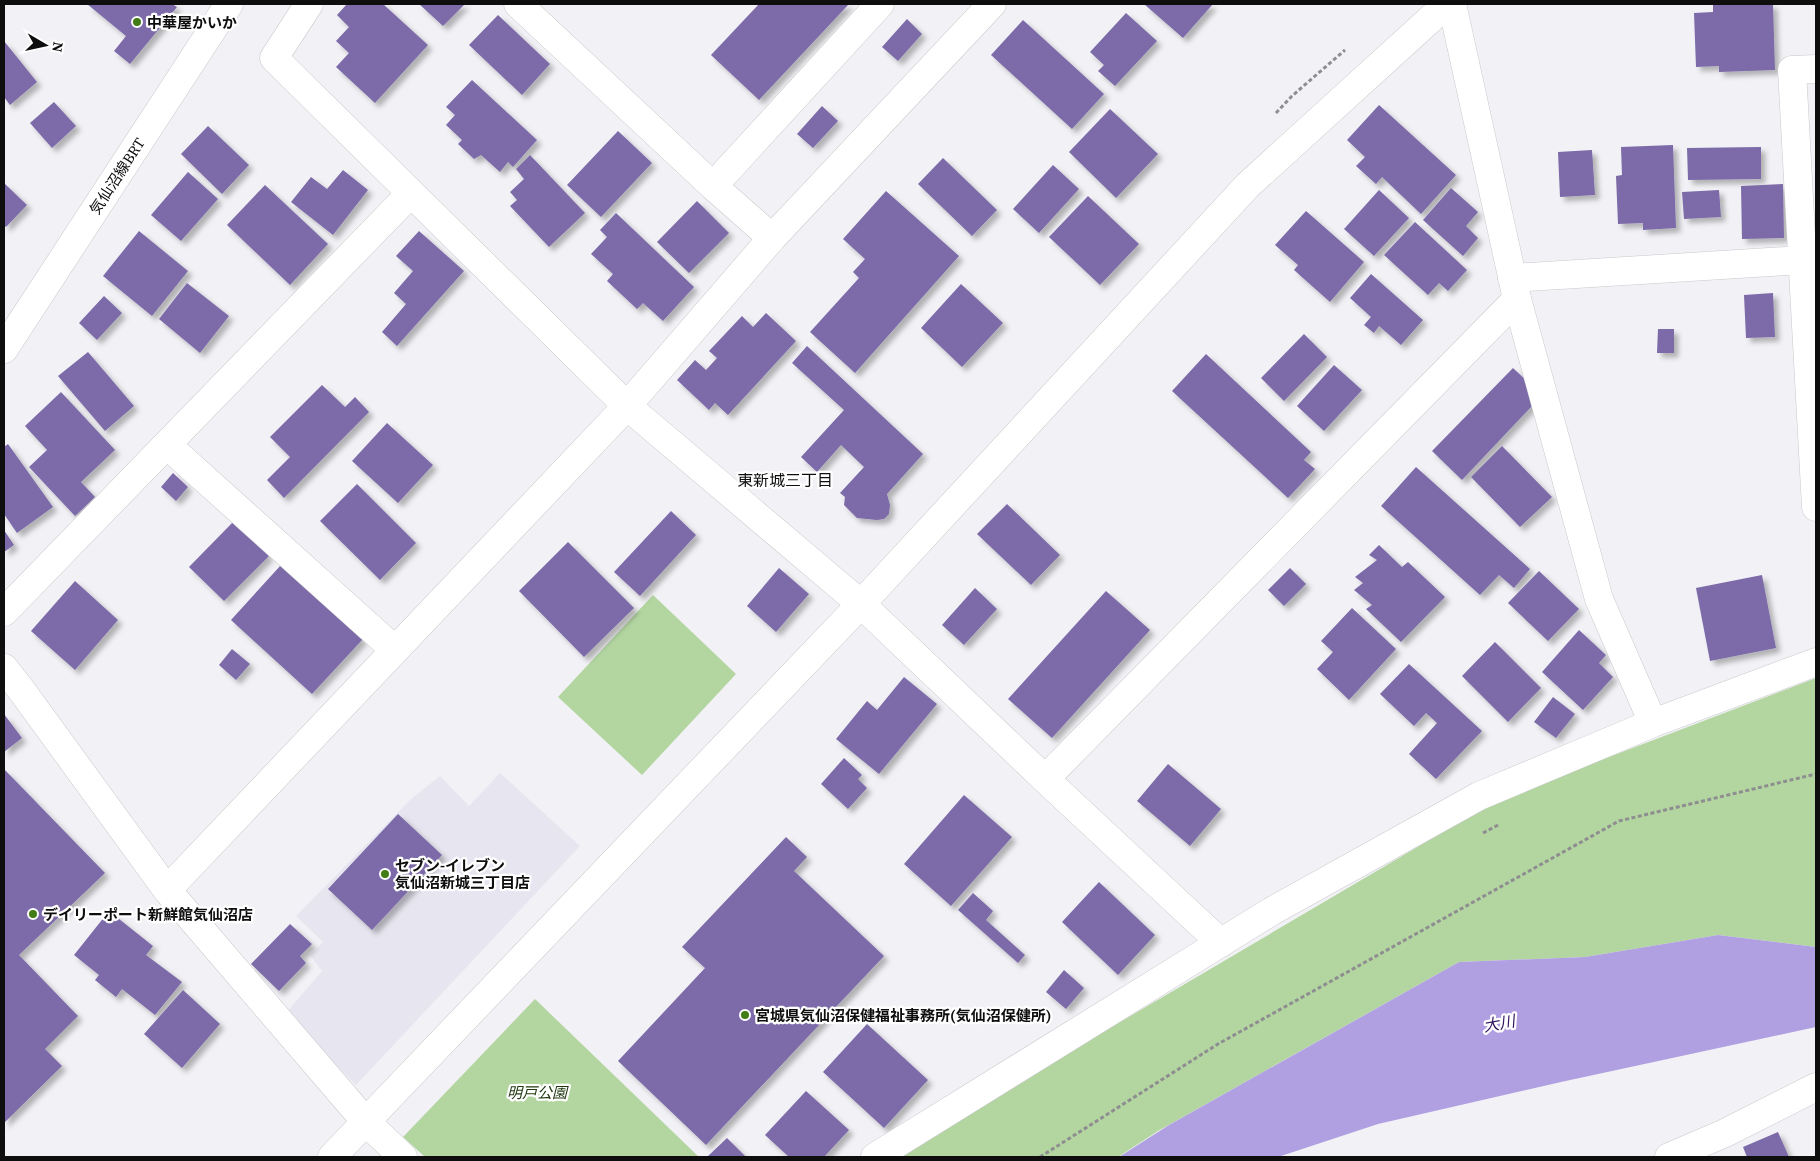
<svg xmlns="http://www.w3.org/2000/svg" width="1820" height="1161" font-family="'Source Serif 4','Noto Sans JP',serif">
  <defs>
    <filter id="shadow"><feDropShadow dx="4.5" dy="4.5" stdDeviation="2.5" flood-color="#0004"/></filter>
  </defs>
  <rect width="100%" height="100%" fill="#f2f1f5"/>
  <!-- built -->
  <polygon fill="#e7e5ef" points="500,773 580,846 356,1085 285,1014 322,971 310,955 323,942 296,916 411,799 440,776 469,806"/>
  <!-- green -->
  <g fill="#b3d6a1">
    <polygon points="653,595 736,674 642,775 558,697"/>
    <polygon points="1816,678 1816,947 1718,935 1585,957 1459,962 1158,1131 1118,1157 891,1157 1499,799"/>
    <polygon points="535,999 699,1157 425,1157 403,1137"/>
  </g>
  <!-- water -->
  <polygon fill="#b0a0e1" points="1718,935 1816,947 1816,1027 1561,1082 1378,1124 1278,1157 1119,1157 1169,1125 1459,962 1585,957"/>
  <!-- building -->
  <g fill="#7b6ba9" filter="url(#shadow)">
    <polygon points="87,4 172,4 177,7 130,64 114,51 126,36"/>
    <polygon points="347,4 383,4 428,45 375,103 336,67 349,53 336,41 349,27 337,15"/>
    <polygon points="419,4 465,4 443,26"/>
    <polygon points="759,4 849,4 759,100 711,55"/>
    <polygon points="1144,4 1213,4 1183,38"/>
    <polygon points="1713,4 1773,4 1775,70 1719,72 1719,66 1696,67 1694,13 1713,12"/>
    <polygon points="1126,13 1157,41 1115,86 1098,71 1104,65 1090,52"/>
    <polygon points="498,15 550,64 522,95 469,45"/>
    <polygon points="907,19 922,34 898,61 882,47"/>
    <polygon points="1023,20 1104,94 1072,129 991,55"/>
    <polygon points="4,41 37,82 10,105 4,97"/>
    <polygon points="472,80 537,140 513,167 508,162 500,172 481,155 474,159 458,144 462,140 446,125 455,115 446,107"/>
    <polygon points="54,102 76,126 52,148 30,123"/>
    <polygon points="1379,105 1456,175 1421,214 1382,177 1376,184 1356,166 1365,157 1347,140"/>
    <polygon points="822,106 838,121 813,148 797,134"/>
    <polygon points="1110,109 1158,154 1116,198 1069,152"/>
    <polygon points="208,126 249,165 222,194 181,154"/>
    <polygon points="618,131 652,163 601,217 567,185"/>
    <polygon points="1673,145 1676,228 1643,230 1643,223 1618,224 1616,176 1622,175 1621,147"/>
    <polygon points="1761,147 1761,179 1688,180 1687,148"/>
    <polygon points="1592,150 1595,195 1560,197 1558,152"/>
    <polygon points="530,155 585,213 549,247 510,206 517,200 510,192 524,179 516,169"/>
    <polygon points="943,158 997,210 972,236 918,184"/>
    <polygon points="1053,165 1079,189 1039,233 1013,209"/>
    <polygon points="343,170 368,190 333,235 291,202 311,177 327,189"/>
    <polygon points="188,172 218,199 181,241 151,215"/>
    <polygon points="4,183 27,205 6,227 4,225"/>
    <polygon points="1783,184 1784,238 1742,239 1741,186"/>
    <polygon points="265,185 328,244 290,285 227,225"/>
    <polygon points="1451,188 1478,212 1466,226 1478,238 1463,256 1423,220"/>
    <polygon points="1379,190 1409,218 1374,256 1344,229"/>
    <polygon points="1719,190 1721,217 1684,219 1682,192"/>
    <polygon points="886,191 959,256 855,373 810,332 859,278 853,272 865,259 843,239"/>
    <polygon points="1088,196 1139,244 1100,285 1049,237"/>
    <polygon points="697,201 729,233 689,273 657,242"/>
    <polygon points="1306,211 1364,262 1330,302 1294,270 1298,265 1275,245"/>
    <polygon points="616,213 694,287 663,321 643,303 637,309 607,281 613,274 591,254 607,237 600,230"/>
    <polygon points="1415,222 1467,270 1448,291 1439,283 1428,295 1384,255"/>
    <polygon points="139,231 188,271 152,316 103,276"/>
    <polygon points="419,231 464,271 397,346 382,332 406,304 394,293 413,271 396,256"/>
    <polygon points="1371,274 1423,320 1401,345 1379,326 1374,333 1364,325 1371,317 1350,298"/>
    <polygon points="187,283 229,316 200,353 159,319"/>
    <polygon points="961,284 1003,323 962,367 921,328"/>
    <polygon points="1773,293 1775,337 1746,338 1744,295"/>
    <polygon points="104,296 122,313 97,340 79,323"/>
    <polygon points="766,313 796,341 728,415 715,403 709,410 677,380 695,360 706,370 717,358 709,351 742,316 753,327"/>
    <polygon points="1658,329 1674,329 1674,353 1657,353"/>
    <polygon points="1304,334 1327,357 1284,401 1261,378"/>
    <polygon points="807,346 923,454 887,494 890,505 889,514 884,519 877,520 857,518 844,505 845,497 840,493 864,467 841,445 817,472 801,457 844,410 792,363"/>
    <polygon points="88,352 134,406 105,431 58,376"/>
    <polygon points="1206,354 1311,452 1304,460 1315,469 1288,498 1172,391"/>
    <polygon points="1334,365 1362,390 1324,431 1297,406"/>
    <polygon points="1513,368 1531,385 1533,405 1462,480 1432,451"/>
    <polygon points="322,385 345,407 355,397 369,412 284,498 267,480 290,457 270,437"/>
    <polygon points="61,392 115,450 81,482 95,497 75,516 29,467 47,450 25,426"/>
    <polygon points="387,423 433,465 398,503 352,461"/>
    <polygon points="8,444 53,507 17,533 4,514 4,447"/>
    <polygon points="1502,446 1552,497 1520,527 1471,477"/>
    <polygon points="1416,467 1530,569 1514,588 1499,575 1480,595 1381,506"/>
    <polygon points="173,473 188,487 176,501 161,487"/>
    <polygon points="357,484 416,543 380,580 320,521"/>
    <polygon points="1007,504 1060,555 1031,585 977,534"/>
    <polygon points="671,511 696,535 640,596 614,572"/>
    <polygon points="234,521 269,556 224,601 189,567"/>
    <polygon points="4,530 14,545 4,552"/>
    <polygon points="568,542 634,608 584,657 519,591"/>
    <polygon points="1379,545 1402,567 1408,562 1445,597 1401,642 1366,609 1372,605 1354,590 1363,583 1355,577 1377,560 1369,555"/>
    <polygon points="281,565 363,639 312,694 231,620"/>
    <polygon points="779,568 809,594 776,632 747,606"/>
    <polygon points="1290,568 1306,584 1284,606 1268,590"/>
    <polygon points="1539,571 1579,609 1548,641 1508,603"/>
    <polygon points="1762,575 1776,648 1710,661 1696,588"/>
    <polygon points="75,581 118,620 75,670 31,631"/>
    <polygon points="975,588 997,609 964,645 942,625"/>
    <polygon points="1106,591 1150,630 1052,738 1008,699"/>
    <polygon points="1352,608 1396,649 1349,700 1317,669 1333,652 1321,641"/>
    <polygon points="1579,630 1606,655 1599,663 1613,677 1583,710 1542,672"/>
    <polygon points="1495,642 1541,688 1508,722 1462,676"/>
    <polygon points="232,649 250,664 236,680 219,665"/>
    <polygon points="1409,664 1482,731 1436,779 1409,754 1437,723 1426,713 1414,726 1380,694"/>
    <polygon points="904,677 937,704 879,774 836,739 867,701 877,710"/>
    <polygon points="1553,697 1575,714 1556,738 1534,722"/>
    <polygon points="4,714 22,738 4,752"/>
    <polygon points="844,758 862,775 858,779 867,788 848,809 821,784"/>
    <polygon points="1168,764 1221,809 1190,846 1137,801"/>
    <polygon points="4,769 105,873 19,955 78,1016 45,1049 62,1066 4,1123"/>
    <polygon points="964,795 1012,837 951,906 904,864"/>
    <polygon points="398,814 442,855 372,930 328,889"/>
    <polygon points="786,837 807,857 794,871 884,956 706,1145 618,1061 705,968 682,947"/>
    <polygon points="1099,882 1155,935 1118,975 1062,922"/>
    <polygon points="973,893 993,911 986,920 1025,955 1018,963 958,910"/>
    <polygon points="109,911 153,946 146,955 182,982 155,1015 122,989 116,997 95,980 99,975 74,955"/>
    <polygon points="290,924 312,944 300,956 306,963 279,991 251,964"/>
    <polygon points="1064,970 1084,988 1066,1009 1046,992"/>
    <polygon points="183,990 220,1024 182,1068 144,1034"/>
    <polygon points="867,1024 928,1080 884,1128 823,1072"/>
    <polygon points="806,1091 849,1130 824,1157 789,1157 765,1135"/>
    <polygon points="1778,1132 1789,1157 1747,1157 1743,1147"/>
    <polygon points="727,1138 746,1157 708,1156"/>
  </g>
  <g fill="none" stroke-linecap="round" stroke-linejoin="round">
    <!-- minor casing -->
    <g stroke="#c9c9cc" stroke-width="29">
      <g id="minor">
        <polyline points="309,4 274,58 627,406 861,604 1045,779 1221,943"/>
        <polyline points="518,4 713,186 772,238"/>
        <polyline points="1452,4 1517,299 1599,599 1653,723"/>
        <polyline points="1816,69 1792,70 1816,507"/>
        <polyline points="713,186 880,4"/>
        <polyline points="1512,278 1802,260"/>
        <polyline points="4,349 229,4"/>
        <polyline points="167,445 395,650"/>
        <polyline points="4,612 411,193"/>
        <polyline points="4,668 22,691 167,890 366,1122 403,1157"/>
        <polyline points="1045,779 1517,299"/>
        <polyline points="167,890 627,406 772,238 992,4"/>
        <polyline points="332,1157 861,604 1248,185 1447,4"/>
        <polyline points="875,1157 1272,911 1479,796 1653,723 1816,662"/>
        <polyline points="1669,1157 1725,1133 1816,1087"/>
      </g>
    </g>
    <!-- path -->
    <g stroke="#8e8d90" stroke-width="3" stroke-dasharray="4 2.5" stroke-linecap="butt">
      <polyline points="1276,113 1292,96 1345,50"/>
      <polyline points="1483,833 1500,824"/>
      <polyline points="1040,1157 1218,1044 1619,821 1816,774"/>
    </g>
    <!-- minor -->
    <use href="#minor" stroke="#fff" stroke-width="28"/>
  </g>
  <!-- markers -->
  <g fill="#417c16" stroke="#fff" stroke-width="2">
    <circle cx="137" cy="22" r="5"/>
    <circle cx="385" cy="874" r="5"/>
    <circle cx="33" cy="914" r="5"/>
    <circle cx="745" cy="1015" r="5"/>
  </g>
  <g text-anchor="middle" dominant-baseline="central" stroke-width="4.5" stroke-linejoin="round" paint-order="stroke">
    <!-- poi labels -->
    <g font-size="15" font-weight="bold" fill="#0e0e0f" stroke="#fff" text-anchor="start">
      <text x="147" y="22">中華屋かいか</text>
      <text x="395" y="865">セブン-イレブン<tspan x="395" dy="17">気仙沼新城三丁目店</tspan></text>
      <text x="43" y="914">デイリーポート新鮮館気仙沼店</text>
      <text x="755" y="1015">宮城県気仙沼保健福祉事務所(気仙沼保健所)</text>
    </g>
    <!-- street labels -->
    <g font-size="15" fill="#0e0e0f" stroke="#fff">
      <text transform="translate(117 176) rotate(-57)">気仙沼線BRT</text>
    </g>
    <!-- park labels -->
    <g font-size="15" font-style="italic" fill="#203a10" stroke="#fff">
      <text x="537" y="1092">明戸公園</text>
    </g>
    <!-- neighbourhood labels -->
    <g font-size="16" fill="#0e0e0f" stroke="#fff">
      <text x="785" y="480">東新城三丁目</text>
    </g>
    <!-- water labels -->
    <g font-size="16" font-style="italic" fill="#31135e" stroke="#fff">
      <text transform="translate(1499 1023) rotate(-10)">大川</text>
    </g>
  </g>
  <!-- border -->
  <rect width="1820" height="1161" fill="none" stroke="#0e0e0f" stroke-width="10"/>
  <!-- north arrow -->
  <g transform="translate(45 45) rotate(99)" stroke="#ffffff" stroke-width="4" paint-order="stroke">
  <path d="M0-4L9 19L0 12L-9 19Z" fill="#0e0e0f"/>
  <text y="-8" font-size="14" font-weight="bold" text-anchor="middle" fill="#0e0e0f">N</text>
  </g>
</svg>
